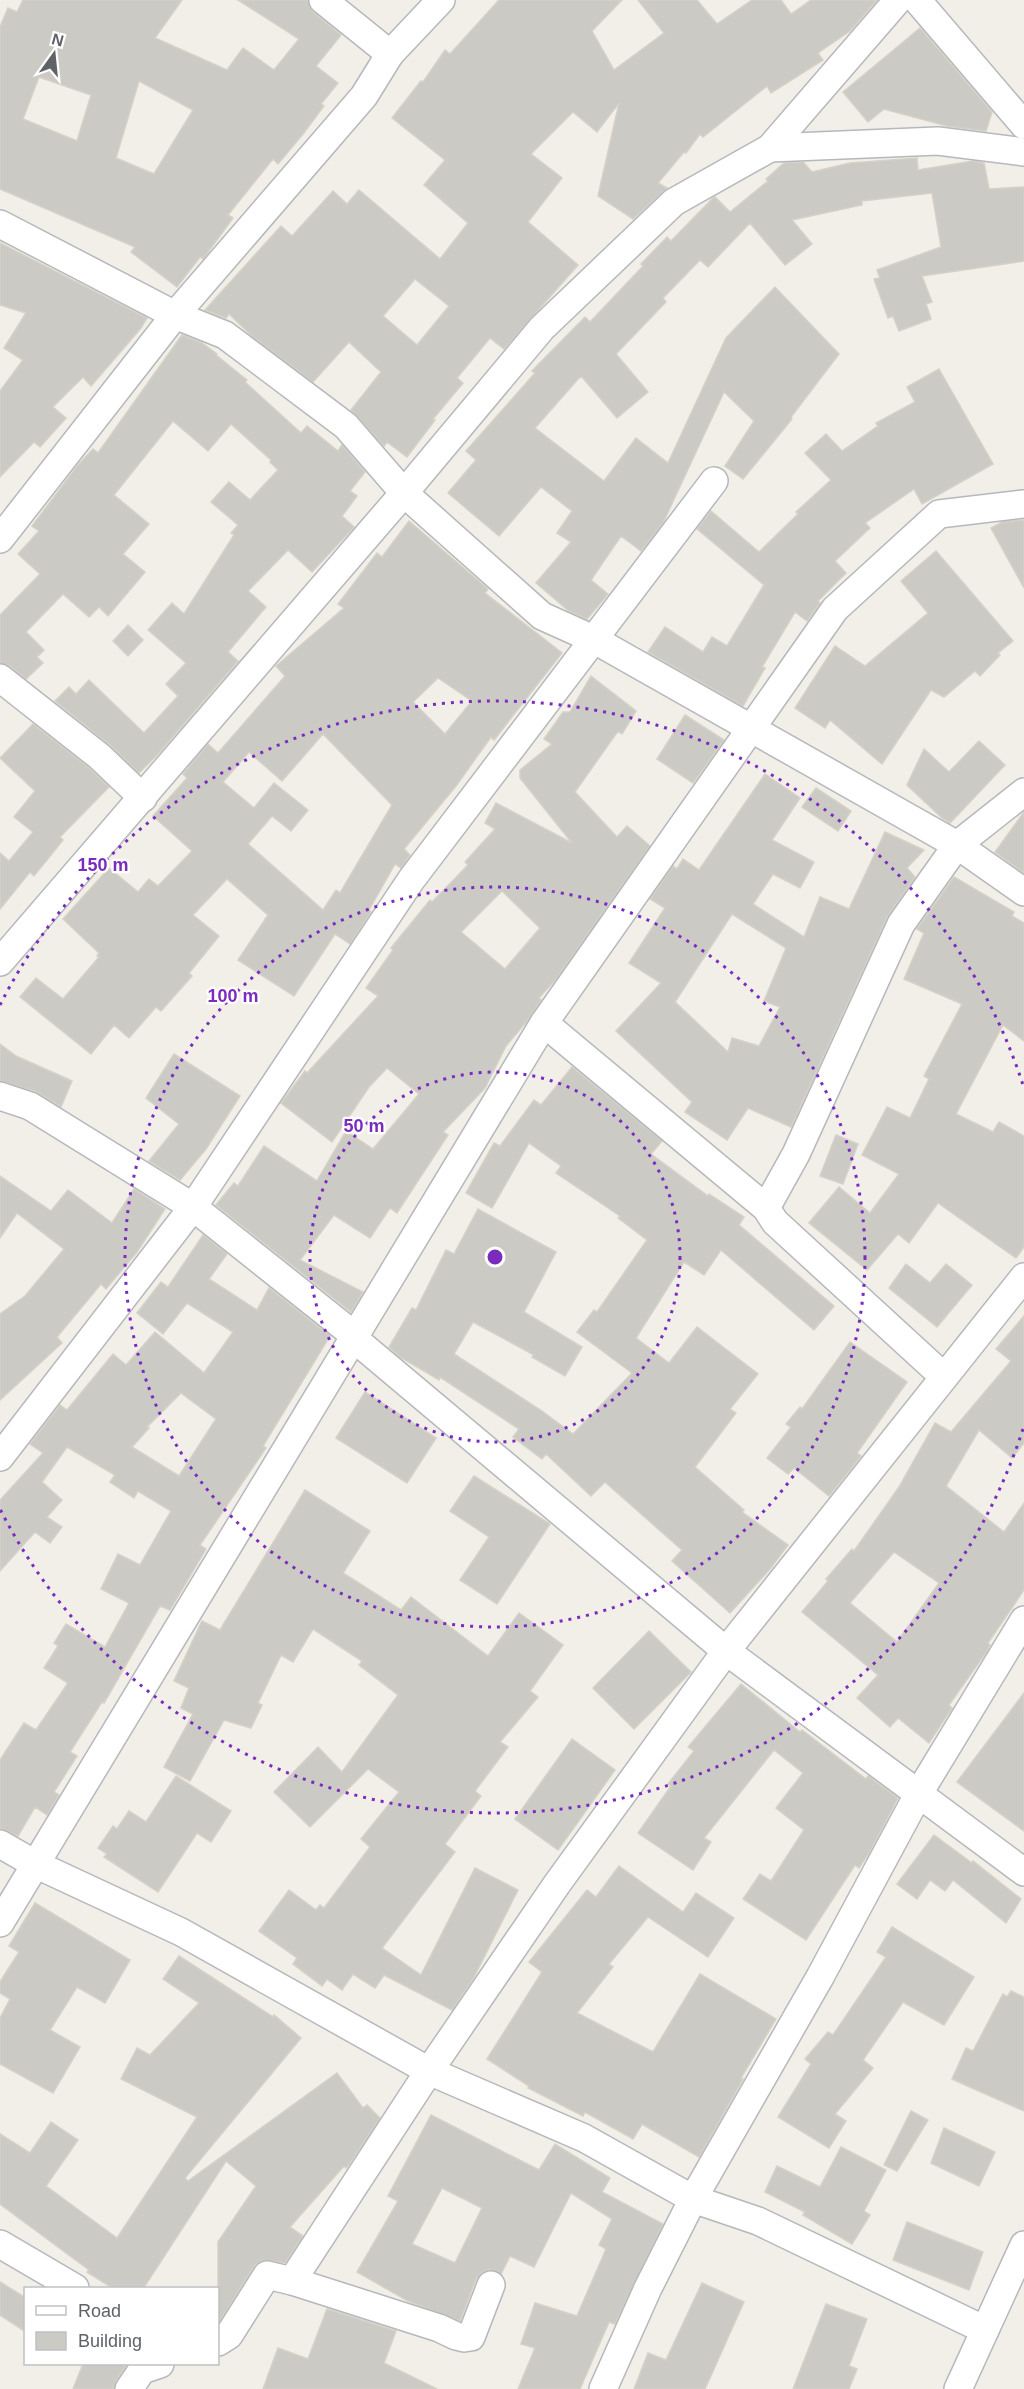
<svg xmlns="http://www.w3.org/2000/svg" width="1024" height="2389" font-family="Helvetica,sans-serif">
  <rect width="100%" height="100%" fill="#f1efe8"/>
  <!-- building -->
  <g fill="#cccac5" stroke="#d6d1c6" stroke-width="1.5" fill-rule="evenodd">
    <path d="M23,0h159l-27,38 72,32 16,-22 31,22 25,-31 -61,-39h70l5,12 28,23 -25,31 22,17 -17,21 3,2 -21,28 -25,30 -5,-5 -45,56 5,3 -30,41 -3,-2 -23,30 -46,-35 4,-5 -135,-58v-162l8,-19 9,4zM39,77l52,18 -14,46 -54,-22zM139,81l54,29 -39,64 -38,-16z"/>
    <path d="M499,0h123l-30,31 22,39 50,-37 -26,-33h59l20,24 35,-24h29l10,14 20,-14h66l-27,31 -32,22 5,7 -52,33 -4,-7 -64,51 -3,-3 -14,19 -2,-1 -26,31 9,5 -34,31 -35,-23 21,-93 -22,29 -24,-20 -42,42 31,24 -34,44 50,43 -74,84 -14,-11 -33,40 6,5 -30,36 2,1 -28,37 -20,-15 -3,4 -33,-36 30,-38 -32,-30 -36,40 -61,-46 -23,-22 -3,4 -21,-8 76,-84 11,10 41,-45 14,13 12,-14 81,69 28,-36 -44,-38 21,-25 -53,-42 29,-37 2,1 22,-32 5,4zM415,279l34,27 -32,39 -34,-29z"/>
    <polygon points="920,28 992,112 986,131 947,126 884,109 868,122 843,92"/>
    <polygon points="917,158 918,170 973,161 984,163 989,189 1024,187 1024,261 922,276 932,302 926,304 931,319 899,331 893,316 888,318 874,279 880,278 877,270 941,247 932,193 862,201 862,205 792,220 812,244 785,265 750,223 708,267 700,260 663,298 666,302 616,354 648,392 617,418 582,377 579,378 535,428 604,481 636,438 668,463 726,338 775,287 839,354 791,417 792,419 743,479 725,466 754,421 724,392 663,523 641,551 621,536 591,580 608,594 587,619 569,611 536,583 571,542 557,533 572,511 541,487 499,536 448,493 476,460 466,451 535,373 532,371 585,317 590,322 643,266 641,264 667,237 671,241 712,199 715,197 730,212 768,181 766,179 784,163 803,162 812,172 850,163"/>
    <polygon points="0,243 147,318 141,328 91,386 83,377 53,407 66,418 40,447 34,442 0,477 0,391 23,360 4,348 26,313 0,305"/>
    <polygon points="182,335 202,343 217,354 216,355 247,380 245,382 301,433 307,426 338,451 342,445 365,472 350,491 357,496 342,516 354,527 312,572 288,550 248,591 266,607 228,652 238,661 158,754 139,773 109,744 55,701 69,687 76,694 89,680 144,733 178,696 166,684 186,663 148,630 172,603 184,614 234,535 231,533 238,525 211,502 229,482 250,500 278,470 270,462 271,460 231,424 208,451 173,421 114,495 149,524 123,554 145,572 108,616 99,607 89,617 63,594 26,632 44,650 37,657 43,663 26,679 10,666 0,663 0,615 40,574 18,554 39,531 32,526 78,465 93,449 98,453"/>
    <polygon points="939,369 993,464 922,504 914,489 865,523 870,528 835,561 846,573 818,601 820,603 807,621 795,612 762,667 765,668 743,706 648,652 665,627 703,652 712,637 727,646 764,585 697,529 711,511 759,552 798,514 796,512 831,480 805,453 826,434 842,451 878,426 876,423 915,402 907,387"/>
    <polygon points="1024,520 1024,588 991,528 1002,522"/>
    <path d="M409,521l79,68 -3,4 77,60 -68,87 -3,-3 -35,49 -52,63 6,6 -9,13 -6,-4 -26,46 2,2 -21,32 -15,-10 -41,62 -56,-36 30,-45 -41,-36 -34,36 26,21 -30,37 3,3 -31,35 -5,-4 -27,31 -15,-13 -23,29 -71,-57 16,-19 27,21 36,-42 -2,-1 2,-3 -36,-34 46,-51 29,24 11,-13 9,7 34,-35 -39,-35 34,-38 -4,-4 25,-30 10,9 67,-77 -9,-10 68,-58 -6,-4 39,-51 5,4zM438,678l34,23 -27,33 -32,-32zM323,734l69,71 -52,88 -4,-3 -13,20 -75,-66 24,-28 19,15 17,-21 -34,-27 -20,25 -31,-26 26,-30 33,29z"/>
    <polygon points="936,551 1013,641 998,653 1000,655 980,676 975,671 944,697 931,690 882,764 830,720 825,728 795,708 835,646 865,666 928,613 901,581"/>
    <polygon points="128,625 143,640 128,656 113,641"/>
    <path d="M591,676l45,35 -14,23 -4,-3 -43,61 42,45 10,-11 23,20 -94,133 -17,19 2,2 -14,21 -21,25 -21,42 -42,44 5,3 -51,78 -7,-5 -20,30 -36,-23 -34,45 63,32 -12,20 -135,-107 18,-22 4,3 26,-40 53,35 29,-50 27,18 46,-55 -32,-26 -18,19 -37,55 -51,-39 24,-32 2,2 71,-77 -12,-8 27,-38 -2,-2 39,-48 2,2 36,-37 -3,-3 30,-33 -10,-6 11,-20 76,40 -52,-65v-8l32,-26 -8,-5 19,-27h7zM502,891l38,37 -35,41 -44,-37z"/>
    <polygon points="685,715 724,740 693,783 657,759"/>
    <polygon points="33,724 89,768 109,787 60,837 63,840 34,876 30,872 0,909 0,853 9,861 33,832 14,817 35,791 0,758"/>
    <polygon points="979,741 1005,765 950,823 942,818 907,785 924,749 949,772"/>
    <path d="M765,774l35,24 -28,42 42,22 -14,26 -27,-14 -20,30 51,33 16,-40 29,12 36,-77 39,18 -17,18 8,9 -28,40 -96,210 -43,-19 -21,32 -42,-28 7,-10 -76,-71 45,-48 -32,-20 36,-55 -15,-9 23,-33 4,3 6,-10 16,11zM732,914l54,34 -22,53 16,6 -21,39 -27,-8 -4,14 -53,-50z"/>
    <polygon points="816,788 851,811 838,831 802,807"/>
    <polygon points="1024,812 1024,873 995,852"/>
    <polygon points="954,877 1014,912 1012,916 1024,923 1024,1041 1003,1025 956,1114 993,1132 999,1122 1024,1136 1024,1247 1016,1258 938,1203 909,1243 898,1234 867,1270 809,1223 839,1187 870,1213 899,1174 862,1155 887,1107 910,1118 929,1079 924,1076 962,1004 904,979 924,933 917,929"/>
    <polygon points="0,1044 16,1056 72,1081 61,1107 35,1091 0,1081"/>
    <polygon points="174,1054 240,1096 206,1149 180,1180 149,1161 179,1124 146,1098"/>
    <polygon points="572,1067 662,1141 651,1154 708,1196 709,1194 744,1217 739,1225 834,1306 814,1330 721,1250 704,1275 684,1262 636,1338 669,1363 697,1327 758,1374 730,1409 736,1413 695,1467 744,1510 742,1512 788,1545 770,1569 730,1613 672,1561 682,1550 605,1482 591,1496 546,1454 542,1459 513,1437 519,1429 440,1377 439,1380 400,1357 389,1347 412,1308 416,1310 446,1250 454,1254 478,1209 556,1252 524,1312 582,1347 565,1376 532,1357 534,1355 473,1322 454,1354 542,1411 573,1434 632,1373 577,1332 594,1310 597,1312 647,1240 618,1218 620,1216 556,1173 561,1166 529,1143 492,1208 466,1193 494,1143 500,1146 534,1100 541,1105"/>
    <polygon points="836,1135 858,1144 843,1184 820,1176"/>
    <polygon points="0,1176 51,1211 68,1190 112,1223 134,1189 165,1209 137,1252 106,1289 101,1284 57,1337 62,1343 0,1400 0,1314 25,1296 64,1249 17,1213 0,1238"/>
    <path d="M203,1235l24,19 -18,25 48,31 12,-22 61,48 -67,110 3,2 -66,97 6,4 -36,61 -10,-4 -56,97 -2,-1 -32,50 7,4 -23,36 5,3 -12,20 -12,-8 -17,29 -18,-8v-68l24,-37 12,7 32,-47 -24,-15 14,-22 -4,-3 12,-19 39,23 24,-44 -28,-14 17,-35 22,11 31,-54 -33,-20 -4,7 -24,-16 5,-7 -48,-28 -25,35 20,18 -15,17 15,10 -12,16 -15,-11 -35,39v-71l43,-47 -13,-9 30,-39 7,5 46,-56 13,11 29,-33 49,41 29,-41 -46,-29 -24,31 -26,-21 24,-31 7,5zM181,1393l35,26 -37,57 -47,-29 17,-19 -2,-1z"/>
    <polygon points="906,1264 930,1283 946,1264 972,1285 937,1327 889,1288"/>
    <path d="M1024,1316v127l-12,15 -33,-28 -33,56 58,46 20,-29v87l-36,53 2,2 -3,6 -38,54 3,3 -23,35 -31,-25 -8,9 -33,-29 21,-23 -76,-63 26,-31 -2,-2 26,-30 2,2 45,-64 36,-64 16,9 60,-71 -15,-12zM894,1552l45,31 -42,59 -47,-39z"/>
    <polygon points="850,1342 907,1382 857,1453 861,1456 829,1496 794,1468 788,1474 767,1458 791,1427 786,1424 800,1407 802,1409"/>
    <polygon points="365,1392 436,1438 407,1483 336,1438"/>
    <polygon points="474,1476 550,1524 497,1604 460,1580 489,1537 450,1511"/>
    <polygon points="305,1490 370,1531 343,1573 401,1610 411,1597 488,1656 519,1613 563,1645 530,1691 538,1697 500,1742 508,1747 475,1791 481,1796 445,1844 455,1852 382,1948 421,1975 475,1868 518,1890 474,1977 452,2010 384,1975 375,1988 353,1974 342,1990 327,1979 322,1986 293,1964 297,1958 259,1931 289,1890 316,1910 320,1905 324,1908 370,1847 361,1839 399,1792 368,1769 310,1827 274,1792 318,1747 342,1772 398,1695 359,1665 362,1661 313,1629 293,1662 281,1655 258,1703 262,1705 251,1728 224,1720 190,1781 164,1767 193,1714 181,1708 189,1688 174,1681 202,1621 220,1630"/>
    <polygon points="649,1631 691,1672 634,1729 593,1688"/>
    <polygon points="741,1684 800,1732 802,1730 866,1779 868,1776 898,1798 869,1853 859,1868 855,1865 806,1940 743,1899 760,1874 771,1881 804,1830 776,1808 803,1773 774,1750 704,1838 711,1842 693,1870 638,1833 671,1786 668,1784 694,1751 688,1747"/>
    <polygon points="1024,1693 1024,1831 957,1782"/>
    <polygon points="572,1739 615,1770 558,1850 515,1819"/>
    <polygon points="176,1776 231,1811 211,1842 197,1833 158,1892 104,1857 107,1854 98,1848 113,1826 117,1829 129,1811 146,1822"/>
    <polygon points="934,1835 972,1863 973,1861 1021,1899 1006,1923 953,1880 945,1891 930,1880 917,1899 897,1884"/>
    <polygon points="619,1866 683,1912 696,1893 734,1918 708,1957 648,1917 609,1964 613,1967 577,2013 653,2052 700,1974 776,2019 741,2078 743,2079 699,2157 642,2124 633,2139 585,2112 583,2116 528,2088 529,2086 487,2059 542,1972 529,1962 587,1890 596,1897"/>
    <polygon points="35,1903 130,1960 105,2003 77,1987 50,2030 80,2047 53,2093 0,2064 0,2018 10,1999 0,1993 0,1982 19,1952 9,1946"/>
    <polygon points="892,1927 974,1977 944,2025 903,2002 863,2060 873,2068 835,2114 846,2121 829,2148 778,2117 811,2064 805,2059 828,2032 833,2035 886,1957 877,1952"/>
    <polygon points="179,1956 273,2017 274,2015 301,2038 185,2178 188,2181 337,2073 363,2108 367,2105 380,2118 348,2166 346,2168 344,2166 290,2227 303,2236 285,2263 262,2260 254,2266 218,2324 218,2242 256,2186 226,2161 143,2289 114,2289 87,2272 89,2270 0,2204 0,2134 30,2153 51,2122 78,2140 46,2186 117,2238 197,2117 121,2079 137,2048 150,2055 199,2003 163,1979"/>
    <polygon points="1011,1991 1024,1997 1024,2111 952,2079 966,2048 973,2051 1003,1994 1007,1997"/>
    <polygon points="911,2111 928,2120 897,2171 884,2165"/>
    <path d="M431,2115l108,55 16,-26 55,34 -8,14 61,32 -48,100 -6,-2 -29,67h-62l17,-41 -14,-4 14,-41 42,13 29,-67 -7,-4 13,-26 -41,-26 -37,74 -24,-11 -9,18 -12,-5 -7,3 -6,7 -16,42 -52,-20 -51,-29 41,-71 -10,-5zM442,2188l40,20 -27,55 -43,-19z"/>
    <polygon points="944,2128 995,2152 979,2186 931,2163"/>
    <polygon points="841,2147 886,2170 864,2211 870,2215 852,2244 803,2215 805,2212 765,2192 777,2166 820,2187"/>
    <polygon points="907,2222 983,2252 969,2290 893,2260"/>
    <polygon points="0,2282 26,2298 26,2332 0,2315"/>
    <polygon points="702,2283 744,2302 705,2389 634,2389 648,2353 666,2360"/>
    <polygon points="826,2304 867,2319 849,2366 857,2369 849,2389 793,2389"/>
    <polygon points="327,2309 396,2331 384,2363 437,2389 263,2389 278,2348 308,2359"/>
    <polygon points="83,2364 127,2364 116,2380 113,2389 73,2389"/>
  </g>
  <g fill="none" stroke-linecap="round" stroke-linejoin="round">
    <!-- street casing -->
    <g stroke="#b5b8bc" stroke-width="30">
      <g id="street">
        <polyline points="323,0 390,54"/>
        <polyline points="917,0 1024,125"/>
        <polyline points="770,148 938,141 1024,152"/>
        <polyline points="0,224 175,315 225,335 346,426 404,493 542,616 593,639 957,845 1024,892"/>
        <polyline points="0,539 175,315 364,96 390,54 441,0"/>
        <polyline points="0,678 99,756 143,798"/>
        <polyline points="0,962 404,493 542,328 674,202 770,148 898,0"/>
        <polyline points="544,1023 766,1208 775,1222 943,1376"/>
        <polyline points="0,1096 30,1106 193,1207 354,1335 358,1342 726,1651 1024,1872"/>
        <polyline points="766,1208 796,1154 901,924 957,845 1024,792"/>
        <polyline points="0,1457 193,1207 411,880 714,481"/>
        <polyline points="0,1844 35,1864 181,1932 429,2071 584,2138 693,2199 758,2221 985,2330"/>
        <polyline points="0,1923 544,1023 835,609 939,514 1024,504"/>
        <polyline points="0,2244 75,2288"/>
        <polyline points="292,2281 429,2071 557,1884 726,1651 1024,1277"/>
        <polyline points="218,2342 229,2335 267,2275 292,2281 439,2328 456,2336 464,2338 471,2337 491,2285"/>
        <polyline points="129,2389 142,2370 160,2364"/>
        <polyline points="603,2389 648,2288 693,2199 820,1977 919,1793 1024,1620"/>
        <polyline points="958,2389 1024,2245"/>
      </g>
    </g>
    <!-- street -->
    <use href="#street" stroke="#fff" stroke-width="27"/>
  </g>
  <!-- distance rings -->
  <g fill="none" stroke="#7b2cbf" stroke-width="3" stroke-dasharray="3 6">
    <circle cx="495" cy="1257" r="185"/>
    <circle cx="495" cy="1257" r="370"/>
    <path d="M1023 1429A555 555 0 0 1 0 1509M0 1005A555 555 0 0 1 1023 1085"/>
  </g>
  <circle cx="495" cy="1257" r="9" fill="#7b2cbf" stroke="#fff" stroke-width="3"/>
  <g font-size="18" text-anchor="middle" font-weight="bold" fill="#7b2cbf" stroke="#fff" stroke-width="4.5" stroke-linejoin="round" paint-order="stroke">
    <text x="103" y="871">150 m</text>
    <text x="233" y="1002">100 m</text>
    <text x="364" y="1132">50 m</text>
  </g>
  <!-- legend -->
  <rect x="24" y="2287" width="195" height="78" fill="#ffffff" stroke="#bfc1c3" stroke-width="1.5"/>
  <rect x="36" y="2306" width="30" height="9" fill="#ffffff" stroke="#bfc1c3" stroke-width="1.5"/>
  <text x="78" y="2317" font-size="18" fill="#5f6368">Road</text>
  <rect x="36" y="2332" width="30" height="18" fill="#cccac5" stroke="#bfc1c3" stroke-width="1.5"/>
  <text x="78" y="2347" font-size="18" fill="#5f6368">Building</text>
  <!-- north arrow -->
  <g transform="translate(54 54) rotate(15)" stroke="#ffffff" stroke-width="4.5" paint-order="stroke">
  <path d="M0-4.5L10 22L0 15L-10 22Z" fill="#5f6368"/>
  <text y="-9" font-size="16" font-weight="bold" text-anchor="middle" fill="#5f6368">N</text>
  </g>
</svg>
